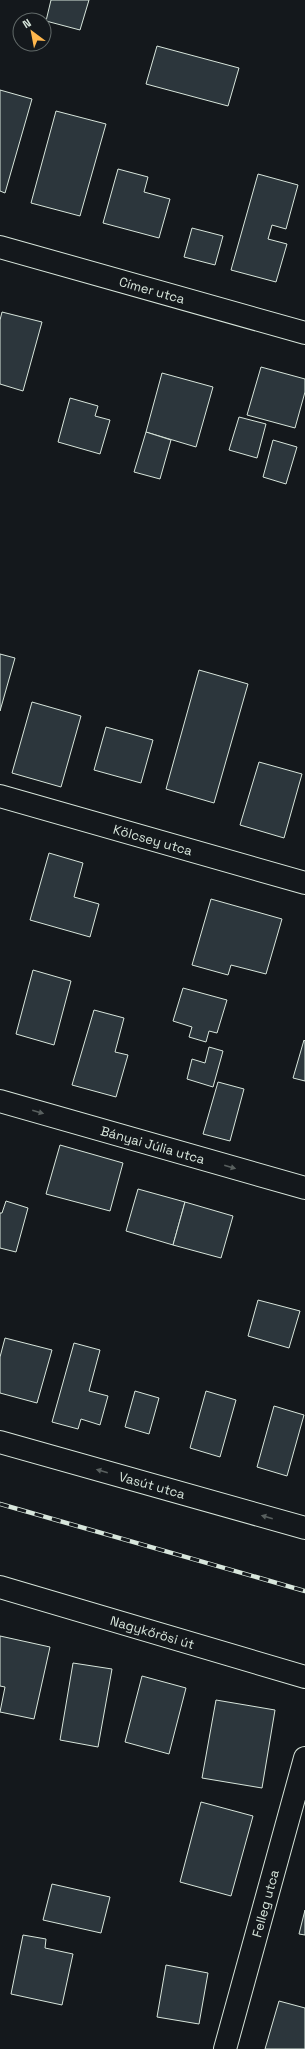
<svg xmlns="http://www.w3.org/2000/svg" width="305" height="2049" font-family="'Space Grotesk',sans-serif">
  <rect width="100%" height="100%" fill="#14181c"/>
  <!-- building -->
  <g fill="#2c363c" stroke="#d8e6dc">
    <polygon points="51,0 89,0 80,30 46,21"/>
    <polygon points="157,46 239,68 228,106 146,84"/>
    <polygon points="0,90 32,99 5,193 0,191"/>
    <polygon points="56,111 106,124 80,216 31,203"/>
    <polygon points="118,169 148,177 144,192 170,199 159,238 103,223"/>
    <polygon points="258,174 298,185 286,229 272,225 268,239 287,244 276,282 231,270"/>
    <polygon points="192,228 223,236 215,265 184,257"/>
    <polygon points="2,312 42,322 23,391 0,384 0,320"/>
    <polygon points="261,367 305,379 305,392 295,428 247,415"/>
    <polygon points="162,373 213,387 196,447 146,432"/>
    <polygon points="70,398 98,406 95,416 110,420 100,454 58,442"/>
    <polygon points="239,417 266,424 257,458 229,450"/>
    <polygon points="146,432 171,440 160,479 134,472"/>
    <polygon points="273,440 297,447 286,484 263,477"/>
    <polygon points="0,654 15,658 0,711"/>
    <polygon points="199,670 248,684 214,803 166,789"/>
    <polygon points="32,702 81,716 61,787 12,773"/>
    <polygon points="106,727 153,740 141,783 94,770"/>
    <polygon points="259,762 302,774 284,838 240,825"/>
    <polygon points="49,853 83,863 74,897 99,904 90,937 30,920"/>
    <polygon points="211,899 282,919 266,974 231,965 228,975 192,965"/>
    <polygon points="33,970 71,981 54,1045 16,1034"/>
    <polygon points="183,988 227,1000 217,1033 209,1031 206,1042 189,1037 192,1027 173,1021"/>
    <polygon points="94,1010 124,1018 115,1052 128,1055 116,1097 72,1085"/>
    <polygon points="304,1040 305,1041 305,1081 293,1078"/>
    <polygon points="209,1047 223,1051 213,1087 187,1079 192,1059 205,1063"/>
    <polygon points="218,1082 244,1089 230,1141 203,1134"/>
    <polygon points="60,1145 123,1163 110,1211 46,1194"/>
    <polygon points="138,1189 185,1202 173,1245 126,1231"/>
    <polygon points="6,1201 28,1208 16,1252 0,1248 0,1213 2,1213"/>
    <polygon points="185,1202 233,1216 221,1258 173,1245"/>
    <polygon points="258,1300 300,1311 289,1348 248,1336"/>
    <polygon points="5,1338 52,1350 37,1403 0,1393 0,1357"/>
    <polygon points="74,1343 100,1350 89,1391 108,1396 100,1425 81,1419 78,1429 52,1422"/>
    <polygon points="135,1391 159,1398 149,1434 125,1427"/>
    <polygon points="206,1391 236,1400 220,1457 190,1448"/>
    <polygon points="274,1406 304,1415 287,1476 257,1467"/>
    <polygon points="0,1636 50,1647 34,1719 0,1712 5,1687 0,1686"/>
    <polygon points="73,1663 112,1669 98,1747 60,1740"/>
    <polygon points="142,1676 186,1688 169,1754 125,1742"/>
    <polygon points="216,1700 275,1710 262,1788 202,1778"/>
    <polygon points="201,1802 253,1816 231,1896 180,1882"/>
    <polygon points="52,1884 110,1897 101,1933 43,1920"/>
    <polygon points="305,1910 305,1935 299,1934"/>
    <polygon points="23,1935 46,1939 45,1948 73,1954 62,2005 11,1994"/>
    <polygon points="166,1965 208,1973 199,2024 157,2017"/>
    <polygon points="279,2001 305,2008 305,2049 265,2049"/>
  </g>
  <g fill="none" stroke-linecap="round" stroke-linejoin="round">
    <!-- minor casing -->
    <g stroke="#d8e6dc" stroke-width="24">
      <g id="minor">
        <path id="s1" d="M0,247l305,86"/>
        <path id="s2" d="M0,796l305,87"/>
        <path id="s3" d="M0,1101l305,87"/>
        <path id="s4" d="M0,1442l305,86"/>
        <path id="s5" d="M225,2049l80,-291"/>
      </g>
    </g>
    <!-- major casing -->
    <g stroke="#d8e6dc" stroke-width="24">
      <g id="major">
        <path id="s6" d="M0,1587l305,90"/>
      </g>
    </g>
    <!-- minor -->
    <use href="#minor" stroke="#14181c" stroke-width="22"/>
    <!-- major -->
    <use href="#major" stroke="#14181c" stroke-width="22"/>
    <!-- rail casing -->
    <g stroke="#d8e6dc" stroke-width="4.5">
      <polyline id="rail" points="0,1504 305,1591"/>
    </g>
    <!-- rail -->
    <use href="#rail" stroke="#14181c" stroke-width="3" stroke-dasharray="9" stroke-linecap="butt"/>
  </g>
  <!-- one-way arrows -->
  <defs><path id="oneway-solid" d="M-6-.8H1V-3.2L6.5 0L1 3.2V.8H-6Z"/></defs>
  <g fill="#59605f">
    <use href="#oneway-solid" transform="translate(38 1112) rotate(16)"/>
    <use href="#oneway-solid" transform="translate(230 1167) rotate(16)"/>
    <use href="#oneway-solid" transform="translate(102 1471) rotate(-164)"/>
    <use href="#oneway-solid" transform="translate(267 1517) rotate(-164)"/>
  </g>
  <g text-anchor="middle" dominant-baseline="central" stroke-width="3" stroke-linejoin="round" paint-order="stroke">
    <!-- street labels -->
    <g font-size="13" fill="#d8e6dc" stroke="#14181c">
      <text stroke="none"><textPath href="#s1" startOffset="158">Címer utca</textPath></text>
      <text stroke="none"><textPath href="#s2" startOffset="159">Kölcsey utca</textPath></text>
      <text stroke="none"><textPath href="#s3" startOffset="159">Bányai Júlia utca</textPath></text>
      <text stroke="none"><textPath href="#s4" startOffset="158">Vasút utca</textPath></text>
      <text stroke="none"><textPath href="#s6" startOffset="159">Nagykőrösi út</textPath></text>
      <text stroke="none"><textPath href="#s5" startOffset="151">Felleg utca</textPath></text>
    </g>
  </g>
  <!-- north arrow -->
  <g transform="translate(32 32) rotate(328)"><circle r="19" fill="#14181c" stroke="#626a69"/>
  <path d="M0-3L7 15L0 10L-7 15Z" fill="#ffb74d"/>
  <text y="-6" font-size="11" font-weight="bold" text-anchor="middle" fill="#d8e6dc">N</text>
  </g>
</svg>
